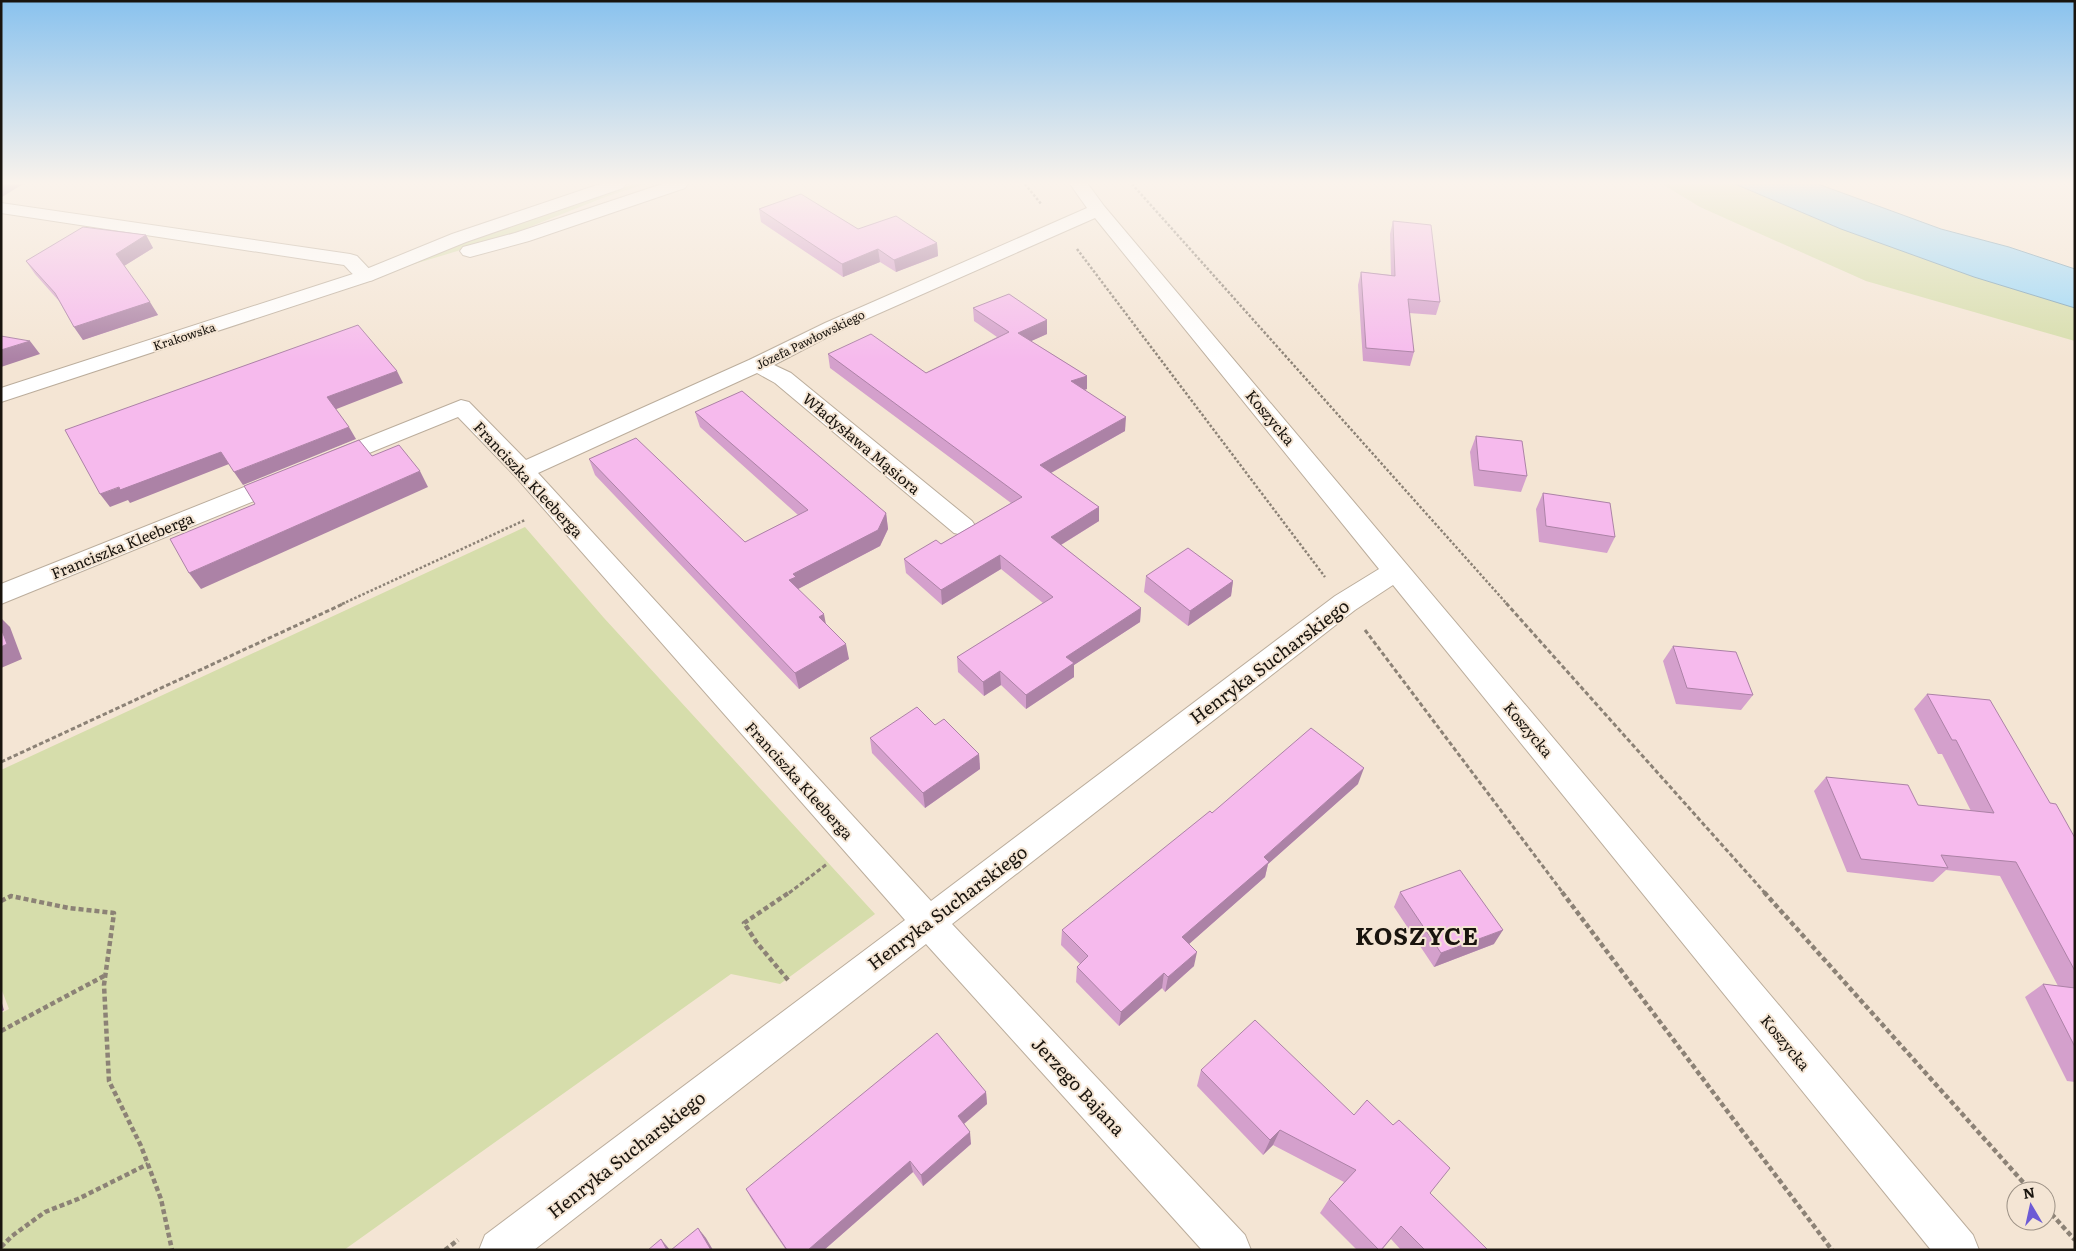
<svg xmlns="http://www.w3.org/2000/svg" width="2076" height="1251" font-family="Literata,serif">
  <rect width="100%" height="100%" fill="#f4e5d4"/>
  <!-- green -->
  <g fill="#d6ddab">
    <polygon points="634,184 645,184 605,197 507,236 401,268 395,265"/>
    <polygon points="1662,184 1735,184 1841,229 1974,277 2075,308 2075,341 1866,281 1700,207"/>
    <polygon points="525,527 604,618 875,914 780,984 731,974 344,1250 1,1250 1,1013 9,1009 1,988 1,770"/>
  </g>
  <!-- water -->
  <polygon fill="#9ad7f8" stroke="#739cb2" points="1735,184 1818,184 1941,229 2009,247 2075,269 2075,308 1974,277 1841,229"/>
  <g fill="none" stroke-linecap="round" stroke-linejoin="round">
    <!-- minor casing -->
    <g stroke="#bbad9c" stroke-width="2">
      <g id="minor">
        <path d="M1070,184h18l16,22 869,1029 6,15h-48l-538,-665 -38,25 -403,314 293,311 6,15h-49l-276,-306 -392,306h-55l6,-15 420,-315 -390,-444 -57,-59 -121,49 -8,3 -8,-3 -4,-5 4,-5 140,-56 8,2 57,58 223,-100 76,-37 262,-115zM1095,218l284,351 -44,27 -404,305 -393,-428 219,-100 18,10 179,150 9,2 9,-2 4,-6 -4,-6 -181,-148 -17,-8 65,-34z"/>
        <path d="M1,203l349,51 7,2 19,20 -3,4c-14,4 -20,-6 -29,-15l-343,-52z"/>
        <polygon points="282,472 291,474 294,480 291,486 1,604 1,584"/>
      </g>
    </g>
    <!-- major casing -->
    <g stroke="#bbad9c" stroke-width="2">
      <g id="major">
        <polygon points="600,184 626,184 623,188 466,242 373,280 1,402 1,388 359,272 452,234"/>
        <polygon points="662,184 688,184 685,188 529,241 470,257 463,255 460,251 463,247 515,233"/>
      </g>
    </g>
    <!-- path-far2 -->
    <g stroke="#8c8276" stroke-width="2.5" stroke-dasharray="2.5 2" stroke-linecap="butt">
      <polyline points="1025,184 1042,205"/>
      <polyline points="1132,184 1507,604"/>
      <polyline points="1077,249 1325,577"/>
      <polyline points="342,604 525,520"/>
    </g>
    <!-- path-far1 -->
    <g stroke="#8c8276" stroke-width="3" stroke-dasharray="4.5 2.5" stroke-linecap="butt">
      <polyline points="1506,603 1765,893"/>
      <polyline points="1365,630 1563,893"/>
      <polyline points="1,762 345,603"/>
      <polyline points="789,893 827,864"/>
    </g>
    <!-- path -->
    <g stroke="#8c8276" stroke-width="4.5" stroke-dasharray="5 3" stroke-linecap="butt">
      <polyline points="1562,892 1832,1250"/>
      <polyline points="1764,892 2031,1191"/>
      <polyline points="1,901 11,896 69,908 114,913 104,985 109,1081 141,1146 161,1199 172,1250"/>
      <polyline points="788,980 757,943 744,923 790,892"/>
      <polyline points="1,1031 104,976"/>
      <polyline points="2046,1208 2075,1240"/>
      <polyline points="1,1247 12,1236 45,1212 78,1199 148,1164"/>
      <polyline points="445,1250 458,1240"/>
    </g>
    <!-- minor -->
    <use href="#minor" fill="#fff" fill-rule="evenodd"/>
    <!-- major -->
    <use href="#major" fill="#fff" fill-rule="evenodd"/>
  </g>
  <!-- wall -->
  <g fill="#d4a0cc">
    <polygon points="759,209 858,229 937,243 938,256 896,272 880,262 843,277 761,222"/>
    <polygon points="1393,221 1440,302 1436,315 1409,313 1414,352 1410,366 1363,361 1358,285 1361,272 1391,275 1390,234"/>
    <polygon points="146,235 153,248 124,266 158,315 83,340 74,327 59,301 35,274 26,261"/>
    <polygon points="973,308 1047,320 1047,334 1031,341 1087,376 1087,389 1084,390 1125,431 1051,473 1099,507 1099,521 1061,545 1141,608 1140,622 1074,665 1074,677 1026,709 1001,685 984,696 958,672 957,657 1043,603 1001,569 942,605 906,573 904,559 941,544 1011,503 830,368 828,354 926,373 997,337 974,321"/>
    <polygon points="695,412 886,513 888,529 880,546 798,589 825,622 849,659 799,689 595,475 589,459 745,542 798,515 700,427"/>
    <polygon points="1476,436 1527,476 1521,492 1474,486 1470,452"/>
    <polygon points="1543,493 1615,537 1607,553 1539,542 1536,509"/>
    <polygon points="1146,576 1233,581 1231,596 1188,626 1144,592"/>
    <polygon points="1673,646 1753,695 1741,710 1676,704 1663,661"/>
    <polygon points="1927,694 2050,803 2075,838 2075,1082 2067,1081 2025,997 2043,984 2058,986 2000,876 1946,870 1933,882 1847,872 1814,791 1826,777 1918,805 1971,811 1942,754 1938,754 1914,709"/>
    <polygon points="870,738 979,754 980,769 925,808 872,753"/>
    <polygon points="1358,784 1268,864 1265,877 1189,944 1194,966 1165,992 1162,988 1119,1026 1076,982 1077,967 1080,964 1061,945 1062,930 1212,813"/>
    <polygon points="1400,892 1494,944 1434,967 1394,907"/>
    <polygon points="1201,1070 1430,1193 1488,1250 1401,1250 1391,1239 1382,1250 1357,1250 1320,1213 1329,1199 1344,1182 1273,1145 1263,1155 1197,1086"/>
    <polygon points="986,1092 987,1104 964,1124 971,1144 923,1186 913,1172 824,1250 786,1250 752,1200 746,1189"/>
  </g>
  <!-- shaded-wall -->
  <g fill="#ac82a6">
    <polygon points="1,184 23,184 2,197 1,195"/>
    <polygon points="146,235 153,248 124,266 116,254"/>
    <polygon points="937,243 938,256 896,272 894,260"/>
    <polygon points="878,249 880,262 843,277 842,264"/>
    <polygon points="150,302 158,315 83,340 74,327"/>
    <polygon points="1047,320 1047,334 1018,347 1018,333"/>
    <polygon points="30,341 40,354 1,367 1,350"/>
    <polygon points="397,371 403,383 334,410 327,397"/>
    <polygon points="1087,376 1087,389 1070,395 1071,381"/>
    <polygon points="1126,417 1125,431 1040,479 1040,465"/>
    <polygon points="349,427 356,439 243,485 234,472"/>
    <polygon points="221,452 229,464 130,503 128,500 110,507 100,494"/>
    <polygon points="420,471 428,487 201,589 189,573"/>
    <polygon points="1099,507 1099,521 1051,551 1051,537"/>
    <polygon points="886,513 888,529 880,546 798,589 789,580 793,574"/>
    <polygon points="1000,555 1001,569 942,605 941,590"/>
    <polygon points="1233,581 1231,596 1188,626 1190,611"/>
    <polygon points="1141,608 1140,622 1074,665 1074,677 1026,709 1026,695 1066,657"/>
    <polygon points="824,614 827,630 819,617"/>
    <polygon points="1,618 10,627 22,659 1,668"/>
    <polygon points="846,644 849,659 799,689 795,673"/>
    <polygon points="1000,671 1001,685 984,696 983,682"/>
    <polygon points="979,754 980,769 925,808 923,793"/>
    <polygon points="1364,768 1358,784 1268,864 1265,877 1180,952 1182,937 1264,857"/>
    <polygon points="1503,930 1494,944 1434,967 1441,953"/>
    <polygon points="1197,952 1194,966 1165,992 1168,977"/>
    <polygon points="1164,973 1162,988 1119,1026 1121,1012"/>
    <polygon points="1,1000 4,1010 1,1012"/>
    <polygon points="986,1092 987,1104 959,1128 958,1116"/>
    <polygon points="1280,1130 1273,1145 1263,1155 1270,1140"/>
    <polygon points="970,1132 971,1144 923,1186 921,1175"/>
    <polygon points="910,1161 913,1172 824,1250 808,1250"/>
    <polygon points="698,1228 706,1238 713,1250 711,1250"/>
    <polygon points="661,1239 670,1250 667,1250"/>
  </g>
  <!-- building -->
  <g fill="#f6baed" stroke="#ac82a6">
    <polygon points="801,194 858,229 896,216 937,243 894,260 878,249 842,264 759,209"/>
    <polygon points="1393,221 1431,225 1440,302 1408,299 1414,352 1366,348 1361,272 1395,276"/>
    <polygon points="83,227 146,235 116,254 150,302 74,327 55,293 26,261"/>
    <polygon points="1009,294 1047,320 1018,333 1087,376 1071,381 1126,417 1040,465 1099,507 1051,537 1141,608 1066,657 1074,663 1026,695 1000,671 983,682 957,657 1053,597 1000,555 941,590 904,559 936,540 941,544 1022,497 828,354 871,334 926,373 1009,332 973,308"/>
    <polygon points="358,325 397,371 327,397 349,427 234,472 221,452 120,490 119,487 100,494 65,430"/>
    <polygon points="1,336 30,341 1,350"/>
    <polygon points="742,391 886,513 878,530 793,574 796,577 789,580 824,614 819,617 846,644 795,673 589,459 636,438 745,542 808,510 695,412"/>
    <polygon points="1476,436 1522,441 1527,476 1479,470"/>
    <polygon points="359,440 372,456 399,445 420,471 189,573 170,539 255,504 244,486"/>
    <polygon points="1543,493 1610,503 1615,537 1546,526"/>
    <polygon points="1188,548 1233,581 1190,611 1146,576"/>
    <polygon points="1,628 7,644 1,647"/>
    <polygon points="1673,646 1736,652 1753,695 1687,688"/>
    <polygon points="1927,694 1990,700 2050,803 2056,804 2075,838 2075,971 2016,862 1941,855 1948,868 1861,859 1826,777 1908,785 1918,805 1994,813 1956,740 1952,740"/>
    <polygon points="917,707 935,725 944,719 979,754 923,793 870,738"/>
    <polygon points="1311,728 1364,768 1264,857 1269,862 1182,937 1197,952 1168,977 1164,973 1121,1012 1077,967 1088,956 1062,930 1210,811 1212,813"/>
    <polygon points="1460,870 1503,930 1441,953 1400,892"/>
    <polygon points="2043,984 2075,988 2075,1047"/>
    <polygon points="1255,1020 1354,1115 1367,1100 1393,1125 1399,1120 1450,1168 1430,1193 1488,1250 1425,1250 1401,1226 1381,1250 1379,1250 1329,1199 1356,1170 1280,1130 1270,1140 1201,1070"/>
    <polygon points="937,1033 986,1092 958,1116 970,1132 921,1175 910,1161 808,1250 787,1250 746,1189"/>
    <polygon points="698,1228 711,1250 671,1250"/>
    <polygon points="661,1239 667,1250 648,1250"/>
  </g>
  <!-- sky -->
  <linearGradient id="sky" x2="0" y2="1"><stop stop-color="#89c2ee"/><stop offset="0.51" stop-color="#faf3ec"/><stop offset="1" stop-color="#faf3ec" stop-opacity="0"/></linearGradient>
  <rect width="2076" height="359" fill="url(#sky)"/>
  <g text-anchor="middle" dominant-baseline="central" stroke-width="4" stroke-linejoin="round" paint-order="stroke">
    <!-- far-street labels -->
    <g font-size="12" fill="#19140e" stroke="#f4e5d4">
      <text transform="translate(184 336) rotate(-18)">Krakowska</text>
      <text transform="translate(810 339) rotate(-26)">Józefa Pawłowskiego</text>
    </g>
    <!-- street labels -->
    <g font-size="15" fill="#19140e" stroke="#f4e5d4">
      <text transform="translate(1271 417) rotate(50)">Koszycka</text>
      <text transform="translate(862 443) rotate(40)">Władysława Mąsiora</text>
      <text transform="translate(529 479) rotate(47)">Franciszka Kleeberga</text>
      <text transform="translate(122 545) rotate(-22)">Franciszka Kleeberga</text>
      <text transform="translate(1529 729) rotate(50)">Koszycka</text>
      <text transform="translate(800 780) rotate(48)">Franciszka Kleeberga</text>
      <text transform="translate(1786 1042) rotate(50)">Koszycka</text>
    </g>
    <!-- near-street labels -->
    <g font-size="18" fill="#19140e" stroke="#f4e5d4">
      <text transform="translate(1269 661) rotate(-37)">Henryka Sucharskiego</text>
      <text transform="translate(947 907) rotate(-37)">Henryka Sucharskiego</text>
      <text transform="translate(1079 1086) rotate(47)">Jerzego Bajana</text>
      <text transform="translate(626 1154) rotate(-38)">Henryka Sucharskiego</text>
    </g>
    <!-- near-district labels -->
    <g font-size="24" font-weight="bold" letter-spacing="1" fill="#19140e" stroke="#f4e5d4">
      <text x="1417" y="934">KOSZYCE</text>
    </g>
  </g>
  <!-- border -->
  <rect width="2076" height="1251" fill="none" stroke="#19140e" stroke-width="5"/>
  <!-- north arrow -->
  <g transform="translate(2031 1206) rotate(351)"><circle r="24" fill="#f4e5d4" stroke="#9c9185"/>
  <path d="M0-4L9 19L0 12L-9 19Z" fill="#6d5bd5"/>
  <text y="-8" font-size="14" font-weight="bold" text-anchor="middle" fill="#19140e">N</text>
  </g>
</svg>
